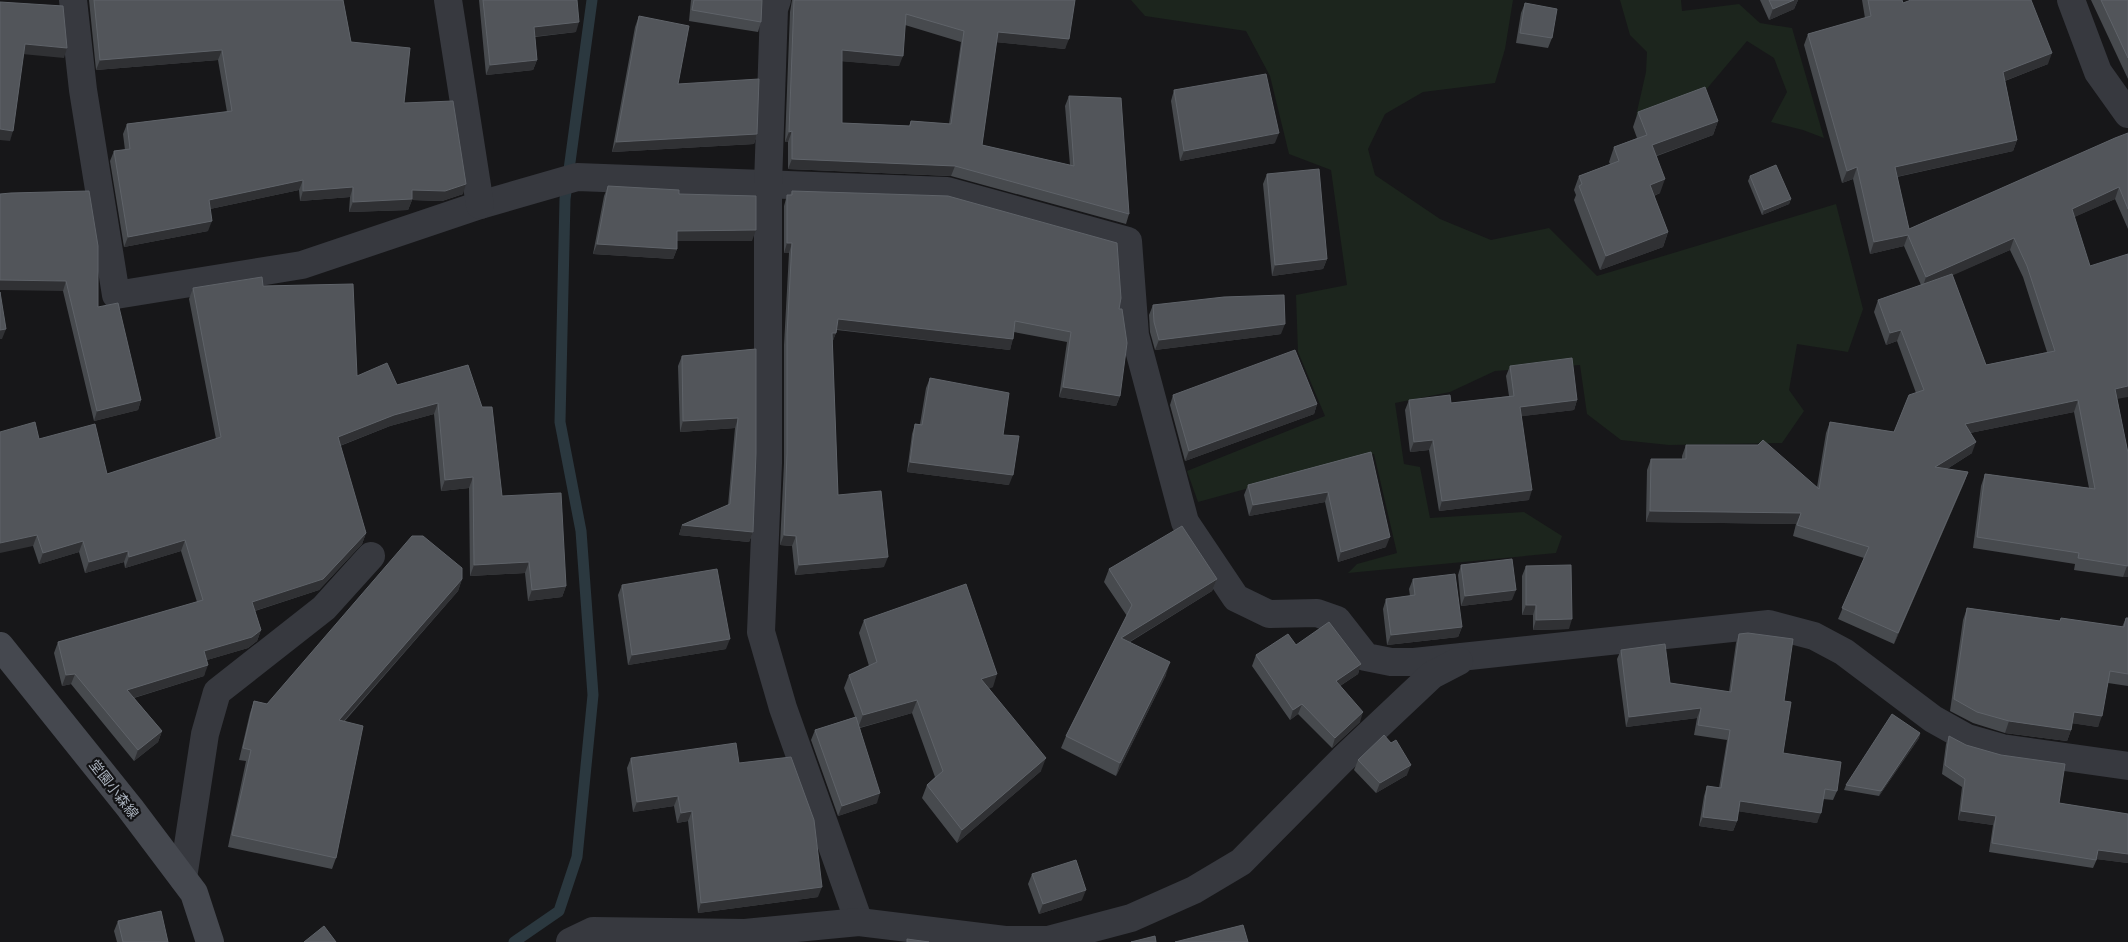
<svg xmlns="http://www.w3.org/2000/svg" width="2128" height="942" font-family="Mulish,'Noto Sans JP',sans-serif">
  <rect width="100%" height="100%" fill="#171719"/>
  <!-- green -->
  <g fill="#1c251d">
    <polygon points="1131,0 1513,0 1505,49 1495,83 1423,92 1385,114 1368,149 1375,175 1440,219 1491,240 1549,228 1597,276 1836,204 1863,309 1848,352 1797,344 1789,390 1804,411 1782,443 1669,445 1621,440 1587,414 1580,365 1495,371 1450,392 1395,403 1404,464 1420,467 1430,518 1524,512 1562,536 1556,553 1348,573 1357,564 1397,553 1374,454 1198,502 1187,471 1325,416 1298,352 1296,295 1347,285 1331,170 1289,154 1270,76 1246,31 1145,16"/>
    <polygon points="1620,0 1681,0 1682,11 1739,4 1760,23 1792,28 1824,138 1803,130 1771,122 1787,92 1774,58 1747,41 1705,91 1636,116 1646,72 1647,52 1630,35"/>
  </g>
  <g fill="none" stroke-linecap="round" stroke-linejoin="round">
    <!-- stream -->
    <polyline stroke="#2b383f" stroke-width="11" points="514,942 559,911 577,857 593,695 581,531 560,422 565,199 592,0"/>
    <!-- minor -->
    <g stroke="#37393f" stroke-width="28">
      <polyline points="73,0 83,90 116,295 302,265 480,205 577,177 947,191 1128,241 1135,335 1185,522 1236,598 1269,614 1317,613 1337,620 1366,657 1391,662 1414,662 1769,624 1814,636 1844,652 1933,719 1967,738 2002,748 2128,766"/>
      <polyline points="448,0 480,205"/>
      <polyline points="777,0 774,9 768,184 768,463 761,632 783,708 859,922"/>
      <polyline points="2071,0 2098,72 2128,114"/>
      <polyline points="183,878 205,734 217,692 324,608 371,556"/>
      <polyline points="570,942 593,931 745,933 859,922 1005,940 1048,940 1131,918 1194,890 1241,862 1343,759 1432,675 1459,661"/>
    </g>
    <!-- secondary -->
    <polyline stroke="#45484f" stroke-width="28" points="0,646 130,808 194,893 210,942"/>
  </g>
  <!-- wall -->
  <g fill="#474a4e" fill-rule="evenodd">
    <polygon points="89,0 343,0 351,42 404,103 463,194 442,201 412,200 408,210 349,212 350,197 300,201 299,190 210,209 208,231 124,247 110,161 114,151 125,150 123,134 127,124 227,112 218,60 96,70"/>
    <polygon points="479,0 577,0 576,32 535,37 537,60 533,70 486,75"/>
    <polygon points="691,0 762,0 761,22 758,32 689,21"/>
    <path d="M792,0h283l-10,49 -69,-7 -14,103 88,20 -5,-59 4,-10 60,118 -3,10 -175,-48 -163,-7v-27h-3l5,-130zM905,25l56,17 -12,82 -38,-3 -2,5 -67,-3v-62l57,5z"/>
    <polygon points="1760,0 1798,0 1794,9 1769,20"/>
    <path d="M1862,0h40l1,3 145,61 -43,17 12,59 -4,11 -116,26 12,52 219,-96v96l-13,-30 -41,18 43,182 11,54v124h-5l-49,-7 1,-6 -102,-16 8,-62 4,-12 104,14 -15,-76 -104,21 2,20 -25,16 21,3 -4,11 -70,161 -56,-25 26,-61 -71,-22 3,-12 -150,-2 1,-52 4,-11h31v-3l4,-11 131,42 9,-54 4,-11 64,10 22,-39 -19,-52 -11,4 -12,-33 4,-12 43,-15 -17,-39 -34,8 -17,-75 -11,4 -38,-138 4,-11 57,-16zM2010,250l13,27 24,75 -61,13 -34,-90z"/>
    <polygon points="2091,0 2128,0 2128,79"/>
    <polygon points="1525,3 1552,38 1548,48 1516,43 1521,13"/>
    <polygon points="639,16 678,84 757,134 754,144 612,152 635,27"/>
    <polygon points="1174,90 1275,143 1180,161 1171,101"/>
    <polygon points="1638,112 1718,121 1713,135 1657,156 1660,193 1654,196 1668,232 1663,247 1600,270 1574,200 1576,195 1574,190 1579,176 1610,164 1609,162 1614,147 1637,138 1633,127"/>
    <polygon points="1267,174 1327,259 1323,269 1272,276 1263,184"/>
    <polygon points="1750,176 1791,199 1789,204 1762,215 1748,181"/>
    <polygon points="608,186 679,194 752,241 677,241 677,249 673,259 593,254 604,196"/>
    <polygon points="792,191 1119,309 1120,396 1116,406 1059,397 1067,342 1014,332 1010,350 837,330 832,343 838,495 884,567 795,575 792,546 780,545 784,463 784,345 789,253 784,253 784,206 787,195 790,195"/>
    <polygon points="0,194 98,307 141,400 138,410 94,421 63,291"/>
    <polygon points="263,286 357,376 397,385 468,365 502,496 566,586 562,597 528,601 525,573 470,576 469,488 441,491 434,414 390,426 340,446 366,533 362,544 319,590 255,611 261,630 257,641 248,648 207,660 204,676 134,698 162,731 158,742 134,761 71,684 62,686 54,653 58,642 197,602 181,551 125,568 124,562 85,573 79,552 39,564 33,546 39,439 107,474 216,439 189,299 193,288"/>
    <polygon points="1153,305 1281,334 1155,350 1150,332 1149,315"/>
    <polygon points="756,349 753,532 749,542 679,535 682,525 728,505 735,428 680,432 678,366 682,356"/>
    <polygon points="1510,366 1577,400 1574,410 1521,416 1529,500 1439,511 1429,450 1410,452 1405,410 1409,400 1451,403 1509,396 1506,376"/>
    <polygon points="930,378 1003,435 1009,485 907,472 912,434 915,424 920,424 926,388"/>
    <polygon points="1173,395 1317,404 1314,414 1185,461 1170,405"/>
    <polygon points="1371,452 1386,547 1338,562 1325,502 1249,516 1244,495 1248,485"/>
    <polygon points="1461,565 1512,600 1461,606 1458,575"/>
    <polygon points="1526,566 1569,629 1533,630 1533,615 1522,615 1522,576"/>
    <polygon points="1109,569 1217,579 1212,591 1130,642 1166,675 1116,776 1061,748 1066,736 1127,616 1104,582"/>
    <polygon points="462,579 458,591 344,722 336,858 332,869 228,847 246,761 239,760 250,713 254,701 267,704"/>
    <polygon points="1413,579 1462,627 1458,637 1387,645 1383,609 1386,599 1410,596 1409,589"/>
    <polygon points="622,585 726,649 628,665 618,595"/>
    <polygon points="1967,608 2060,621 2061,618 2122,627 2126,618 2128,618 2128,686 2108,683 2098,727 2072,723 2071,730 2067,741 2005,733 1973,723 1950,711 1963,620"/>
    <polygon points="864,620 993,687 989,688 1041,771 957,843 922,798 927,785 935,777 912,713 860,728 877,803 838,816 811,740 815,730 855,717 844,688 849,675 869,666 859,633"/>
    <polygon points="1739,634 1784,701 1783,753 1837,791 1833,800 1823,799 1817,823 1738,811 1737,821 1733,831 1699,826 1704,796 1707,786 1719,788 1727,740 1694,735 1697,718 1626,727 1617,659 1621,650 1670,683 1729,692 1736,643"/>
    <polygon points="1256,655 1361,664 1358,674 1340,686 1360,722 1332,748 1298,714 1290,720 1252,666"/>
    <polygon points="1920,733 1919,738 1879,796 1844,790 1846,785"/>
    <polygon points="1949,736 2059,803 2128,814 2128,863 2097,859 2093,868 1989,852 1993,825 1958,820 1962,787 1942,774 1946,744"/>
    <polygon points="631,758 739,763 818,897 698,913 688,821 677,823 674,806 633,812 627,768"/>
    <polygon points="1358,760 1407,775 1376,793 1354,770"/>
    <polygon points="1032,874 1082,900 1039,914 1028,884"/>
    <polygon points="118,921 168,942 117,942 114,931"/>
  </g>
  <!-- shaded-wall -->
  <g fill="#303134">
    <polygon points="1794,0 1798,0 1794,9 1769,20 1773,9"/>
    <polygon points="579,22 576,32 530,37 534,27"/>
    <polygon points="998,32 1069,39 1065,49 994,42"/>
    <polygon points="25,44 67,48 64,58 22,54"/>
    <polygon points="222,50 218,60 96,70 100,60"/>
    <polygon points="842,50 903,56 899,66 838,61"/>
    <polygon points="2052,53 2048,64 1999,83 2003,72"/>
    <polygon points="537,60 533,70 486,75 490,65"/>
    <polygon points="1718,121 1713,135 1647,159 1652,145"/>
    <polygon points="0,129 13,131 10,141 0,140"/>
    <polygon points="792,131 788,142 785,142 789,132"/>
    <polygon points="1279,133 1275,143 1180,161 1184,151"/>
    <polygon points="757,134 754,144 612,152 616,142"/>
    <polygon points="2017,140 2013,151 1891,178 1895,167"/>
    <polygon points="792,159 955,166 951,176 788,169"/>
    <polygon points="1857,167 1853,179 1842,183 1847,171"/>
    <polygon points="1665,179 1660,193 1645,199 1650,185"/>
    <polygon points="303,180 299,190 205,210 209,200"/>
    <polygon points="466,184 463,194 442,201 412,200 408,210 349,212 353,202 412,190"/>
    <polygon points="353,187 350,197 300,201 303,191"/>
    <polygon points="2119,187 2115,199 2068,220 2072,209"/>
    <polygon points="1791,199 1789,204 1762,215 1764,210"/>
    <polygon points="212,221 208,231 124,247 128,237"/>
    <polygon points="756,230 752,241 674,241 677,231"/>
    <polygon points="1668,232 1663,247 1600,270 1606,256"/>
    <polygon points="1908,235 1904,246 1870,254 1874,242"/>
    <polygon points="2014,238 2010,250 1922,289 1926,277"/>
    <polygon points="787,243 792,243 789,253 784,253"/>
    <polygon points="597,244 677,249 673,259 593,254"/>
    <polygon points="1327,259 1323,269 1272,276 1275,265"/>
    <polygon points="0,280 66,281 63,291 0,290"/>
    <polygon points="838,319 1013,339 1010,350 835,329"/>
    <polygon points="1285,324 1281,334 1155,350 1159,340"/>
    <polygon points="6,329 2,339 0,339 0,330"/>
    <polygon points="1901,330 1897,341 1886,345 1890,333"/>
    <polygon points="832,333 836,333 832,343 828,343"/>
    <polygon points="2128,386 2128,397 2111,400 2115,389"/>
    <polygon points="1063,387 1120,396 1116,406 1059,397"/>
    <polygon points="141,400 138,410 94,421 97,411"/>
    <polygon points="1577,400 1574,410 1516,417 1520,407"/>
    <polygon points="2078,400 2074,412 1960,435 1965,424"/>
    <polygon points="438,403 434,414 390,426 334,448 338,437 394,415"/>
    <polygon points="1317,404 1314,414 1185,461 1189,451"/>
    <polygon points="738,418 735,428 680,432 683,421"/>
    <polygon points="1433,440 1429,450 1410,452 1414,442"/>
    <polygon points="1976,442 1972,453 1931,479 1935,467"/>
    <polygon points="910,462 1013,475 1009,485 907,472"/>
    <polygon points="1968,472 1964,483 1894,644 1898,633"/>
    <polygon points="473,477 469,488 441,491 445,480"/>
    <polygon points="1532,490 1529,500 1439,511 1442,501"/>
    <polygon points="1328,492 1325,502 1249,516 1253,505"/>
    <polygon points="1650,511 1801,513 1796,524 1646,522"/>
    <polygon points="682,525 753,532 749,542 679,535"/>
    <polygon points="366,533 362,544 319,590 248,613 252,602"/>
    <polygon points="37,535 33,546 0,553 0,543"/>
    <polygon points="784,535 796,536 792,546 780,545"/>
    <polygon points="1390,537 1386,547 1338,562 1341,552"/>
    <polygon points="185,540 181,551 125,568 129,557"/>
    <polygon points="83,541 79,552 39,564 43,553"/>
    <polygon points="128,551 124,562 85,573 89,562"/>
    <polygon points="888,557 884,567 795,575 799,565"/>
    <polygon points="529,562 525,573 470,576 474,565"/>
    <polygon points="2127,566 2128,566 2128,577 2123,577"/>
    <polygon points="462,579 458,591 334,732 339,720"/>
    <polygon points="1217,579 1212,591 1116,650 1121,638"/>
    <polygon points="566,586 562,597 528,601 532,590"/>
    <polygon points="1516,590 1512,600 1461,606 1465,596"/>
    <polygon points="1526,605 1536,605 1533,615 1522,615"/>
    <polygon points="1572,619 1569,629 1533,630 1536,620"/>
    <polygon points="1462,627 1458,637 1387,645 1391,635"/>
    <polygon points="261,630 257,641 248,648 200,662 204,651"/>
    <polygon points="730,639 726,649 628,665 632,655"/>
    <polygon points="1170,662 1166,675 1116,776 1120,763"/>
    <polygon points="1361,664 1358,674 1332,691 1336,681"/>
    <polygon points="208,665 204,676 123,701 127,690"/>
    <polygon points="75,674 71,684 62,686 66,675"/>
    <polygon points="997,674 993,687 977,692 981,679"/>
    <polygon points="917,700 912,713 858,728 863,715"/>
    <polygon points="1302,704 1298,714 1290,720 1293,710"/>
    <polygon points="1701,708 1697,718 1626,727 1629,717"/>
    <polygon points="1363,712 1360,722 1332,748 1335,738"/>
    <polygon points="2074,712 2102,716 2098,727 2070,723"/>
    <polygon points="2009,721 2071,730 2067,741 2005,733"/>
    <polygon points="162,731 158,742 134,761 138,750"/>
    <polygon points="1920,733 1919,738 1879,796 1881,791"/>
    <polygon points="1046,758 1041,771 957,843 962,830"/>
    <polygon points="1411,765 1407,775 1376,793 1380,783"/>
    <polygon points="880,793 877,803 838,816 842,806"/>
    <polygon points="678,796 674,806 633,812 637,802"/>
    <polygon points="1740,801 1821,813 1817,823 1736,811"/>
    <polygon points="692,811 688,821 677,823 681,813"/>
    <polygon points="1961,811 1996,816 1993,825 1958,820"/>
    <polygon points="1703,817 1737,821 1733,831 1699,826"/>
    <polygon points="2098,850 2128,854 2128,863 2095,859"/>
    <polygon points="822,887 818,897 698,913 701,903"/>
    <polygon points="1086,890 1082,900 1039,914 1043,904"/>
  </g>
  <!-- building -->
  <g fill="#52555a" stroke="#5f6369" fill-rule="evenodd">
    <polygon points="94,0 343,0 351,42 410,48 404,103 453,101 466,184 445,191 412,190 412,199 353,202 353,187 303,191 303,180 209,200 212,221 128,237 114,151 130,149 127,124 232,111 222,50 100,60"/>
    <polygon points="483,0 577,0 579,22 534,27 537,60 490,65"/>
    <polygon points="694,0 762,0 761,22 692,10"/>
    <path d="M794,0h281l-6,39 -71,-7 -16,113 92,21 -5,-70 52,2 8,116 -174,-48 -163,-7v-28l-3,1zM906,14l58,17 -13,93 -40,-3 -1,5 -68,-3v-73l61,6z"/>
    <polygon points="1769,0 1794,0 1773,9"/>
    <polygon points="1868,0 1902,0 1903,3 1911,0 2031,0 2052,53 2003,72 2017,140 1895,167 1909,229 2115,138 2128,133 2128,209 2119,187 2072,209 2090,266 2128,254 2128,386 2115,389 2128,453 2128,566 2078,558 2079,553 1977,537 1985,474 2095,489 2078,400 1965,424 1976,442 1935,467 1968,472 1898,633 1842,608 1869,547 1797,525 1801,513 1650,511 1651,459 1686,459 1686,445 1758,445 1763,440 1819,489 1830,422 1894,432 1909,395 1924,390 1901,330 1890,333 1878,300 1952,274 1986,365 2055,351 2027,266 2014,238 1926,277 1908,235 1874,242 1857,167 1847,171 1808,34 1871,16"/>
    <polygon points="2101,0 2128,0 2128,58"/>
    <polygon points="0,2 63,6 67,48 25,44 13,131 0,129"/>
    <polygon points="1525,3 1557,9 1552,38 1520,33"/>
    <polygon points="639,16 689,26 678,84 759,79 757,134 616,142"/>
    <polygon points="1266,74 1279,133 1184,151 1174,90"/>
    <polygon points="1705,87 1718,121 1652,145 1665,179 1650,185 1668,232 1606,256 1579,186 1582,184 1579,176 1619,161 1614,147 1647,135 1638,112"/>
    <polygon points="1776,165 1791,199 1764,210 1750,176"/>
    <polygon points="1319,169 1327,259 1275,265 1267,174"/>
    <polygon points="608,186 679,190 679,194 756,196 756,230 677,231 677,249 597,244"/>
    <polygon points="89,191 98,246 98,307 118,303 141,400 97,411 66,281 0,280 0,194 11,193"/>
    <polygon points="792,191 948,196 1117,243 1121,298 1119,309 1122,309 1127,343 1120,396 1063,387 1071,332 1015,321 1013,339 838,319 836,333 832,333 838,495 881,491 888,557 799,565 796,536 784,535 787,453 787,334 792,243 787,243 787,195 792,195"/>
    <polygon points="262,277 263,286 353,284 357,376 387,363 397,385 468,365 482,407 492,407 502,496 561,493 566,586 532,590 529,562 474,565 473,477 445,480 438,403 394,415 338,437 366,533 323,579 252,602 261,630 252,637 204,651 208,665 127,690 162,731 138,750 75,674 66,675 58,642 203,600 185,540 129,557 128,551 89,562 83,541 43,553 37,535 0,543 0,432 35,422 39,439 95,424 107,474 221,437 193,288"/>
    <polygon points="0,292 6,329 0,330"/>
    <polygon points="1284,295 1285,324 1159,340 1154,322 1153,305 1224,297"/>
    <polygon points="756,349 756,453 753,532 682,525 730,504 738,418 683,421 682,356"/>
    <polygon points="1295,350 1317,404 1189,451 1173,395"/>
    <polygon points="1572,358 1577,400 1520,407 1532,490 1442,501 1433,440 1414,442 1409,400 1450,395 1451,403 1514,396 1510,366"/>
    <polygon points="930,378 1009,393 1003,435 1019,436 1013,475 910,462 915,424 922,425"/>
    <polygon points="1371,452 1390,537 1341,552 1328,492 1253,505 1248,485"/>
    <polygon points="1182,526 1217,579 1121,638 1170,662 1120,763 1066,736 1132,605 1109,569"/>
    <polygon points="412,536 423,536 462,568 462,579 339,720 363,726 336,858 232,835 251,750 243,748 254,701 267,704"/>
    <polygon points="1512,559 1516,590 1465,596 1461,565"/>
    <polygon points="1571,565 1572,619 1536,620 1536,605 1526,605 1526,566"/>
    <polygon points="717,569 730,639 632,655 622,585"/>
    <polygon points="1455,574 1462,627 1391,635 1386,599 1415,595 1413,579"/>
    <polygon points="966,584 997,674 981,679 1046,758 962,830 927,785 943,771 917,700 863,715 849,675 877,662 864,620"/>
    <polygon points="1967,608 2060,621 2061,618 2124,627 2126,618 2128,618 2128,674 2110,671 2102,716 2074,712 2071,730 2009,721 1977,712 1954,699"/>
    <polygon points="1329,622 1361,664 1336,681 1363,712 1335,738 1302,704 1293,710 1256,655 1288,634 1296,645"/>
    <polygon points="1748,633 1793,639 1784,701 1791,702 1783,753 1841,762 1837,791 1825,789 1821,813 1740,801 1737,821 1703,817 1707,786 1721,788 1730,730 1698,725 1701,708 1629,717 1621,650 1665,644 1670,683 1731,692 1739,634"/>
    <polygon points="1892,714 1920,733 1881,791 1846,785"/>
    <polygon points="856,717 880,793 842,806 815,730"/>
    <polygon points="1384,735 1391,743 1396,740 1411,765 1380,783 1358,760"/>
    <polygon points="1949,736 1966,745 2001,755 2065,764 2059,803 2128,814 2128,854 2098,850 2096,860 1992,843 1996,816 1961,811 1965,779 1945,765"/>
    <polygon points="736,743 739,763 791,757 814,820 822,887 701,903 692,811 681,813 678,796 637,802 631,758"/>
    <polygon points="1076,860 1086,890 1043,904 1032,874"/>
    <polygon points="161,911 168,942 123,942 118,921"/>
    <polygon points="1243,925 1248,942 1175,942"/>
    <polygon points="324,926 336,942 304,942"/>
    <polygon points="1155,936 1156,942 1131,942"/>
    <polygon points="907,939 929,942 907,942"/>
  </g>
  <g text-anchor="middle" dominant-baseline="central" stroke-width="4.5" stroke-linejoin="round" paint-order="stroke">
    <!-- street labels -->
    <g font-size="14" fill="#a7afba" stroke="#121214">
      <text transform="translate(114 789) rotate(52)">堂園小森線</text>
    </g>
  </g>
</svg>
